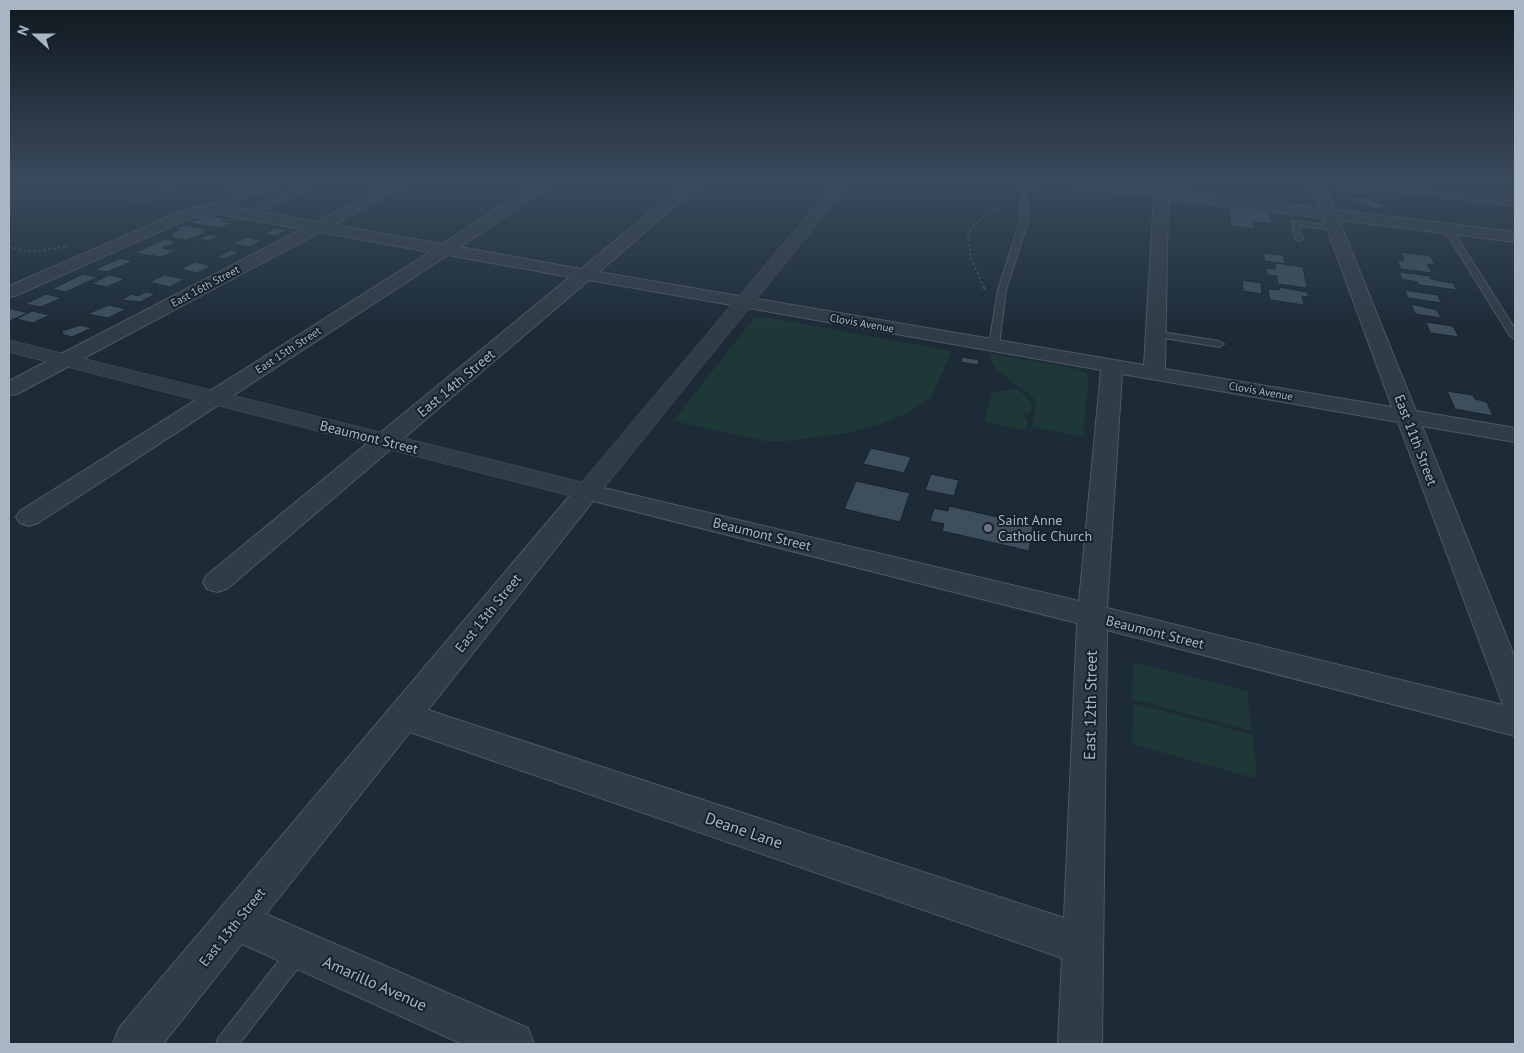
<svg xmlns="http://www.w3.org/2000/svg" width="1524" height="1053" font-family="'PT Sans',sans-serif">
  <rect width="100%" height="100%" fill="#1c2b36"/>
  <!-- green -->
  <g fill="#1e3737">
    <polygon points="162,188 180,192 143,206 126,202"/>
    <polygon points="765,317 952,351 931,398 908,413 881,424 847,433 787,441 764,441 673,421 753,319"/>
    <polygon points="988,353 1079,369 1089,376 1083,437 1032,427 1036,405 1033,397 995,369"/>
    <polygon points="1017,389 1026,396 1032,405 1030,413 1024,414 1023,416 1028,419 1026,431 984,422 992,392"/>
    <polygon points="1133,662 1248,691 1251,731 1132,699"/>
    <polygon points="1133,703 1253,735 1257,779 1132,744"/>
  </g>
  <!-- building -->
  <g fill="#3d4e5c" stroke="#18232d">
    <polygon points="1339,185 1357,187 1370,193 1358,195 1334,187"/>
    <polygon points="1360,196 1386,206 1375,209 1349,199"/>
    <polygon points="1229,207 1270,213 1272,224 1253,222 1254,229 1231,226"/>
    <polygon points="207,215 227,219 222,221 232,223 221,228 190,223"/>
    <polygon points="183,225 208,230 202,232 208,233 186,240 169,237 173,235 170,234 179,230 174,229"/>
    <polygon points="276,228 287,230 275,236 263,234"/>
    <polygon points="209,234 219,236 209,241 199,239"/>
    <polygon points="246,237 253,239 262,240 250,247 232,244"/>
    <polygon points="165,239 178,242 162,248 175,251 161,257 134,253"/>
    <polygon points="231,250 240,252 224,259 215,258"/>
    <polygon points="1401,252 1430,256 1435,265 1427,264 1432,273 1401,269 1397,260 1404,261"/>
    <polygon points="1263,253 1283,255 1285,264 1265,261"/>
    <polygon points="120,258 133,261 107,272 94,270"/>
    <polygon points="195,262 212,266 197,273 180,269"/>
    <polygon points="1275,263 1303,267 1307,288 1278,284 1277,276 1267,275 1266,268 1276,269"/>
    <polygon points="1399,272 1430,276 1431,279 1453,283 1457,290 1419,285 1417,282 1402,279"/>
    <polygon points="83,274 98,277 66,292 52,289"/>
    <polygon points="109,275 125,279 107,287 91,284"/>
    <polygon points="164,275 185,279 170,287 149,282"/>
    <polygon points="1242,280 1261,283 1262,294 1243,291"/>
    <polygon points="1279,287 1307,292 1309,297 1302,296 1304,305 1270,300 1268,289 1279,290"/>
    <polygon points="1405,290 1438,295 1441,303 1408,298"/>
    <polygon points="146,292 156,294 140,302 121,300 132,294 138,296"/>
    <polygon points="46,294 62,298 41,307 25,304"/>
    <polygon points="1411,304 1437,310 1441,318 1415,314"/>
    <polygon points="109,305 126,309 108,318 87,314"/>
    <polygon points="9,308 28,313 9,321"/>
    <polygon points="32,311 50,315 33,323 16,319"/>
    <polygon points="1426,322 1453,326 1459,337 1430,333"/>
    <polygon points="80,325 92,328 72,337 60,334 63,333 59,332"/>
    <polygon points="962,357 979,360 978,365 961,362"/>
    <polygon points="1447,391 1473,395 1475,399 1487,402 1493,416 1455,409"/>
    <polygon points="871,448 911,457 904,473 863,464"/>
    <polygon points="931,474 959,480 954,496 925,490"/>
    <polygon points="856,481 910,493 900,522 844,509"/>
    <polygon points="949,506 1033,525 1029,551 942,531 944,524 930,521 934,508 948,511"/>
  </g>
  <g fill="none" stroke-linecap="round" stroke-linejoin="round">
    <!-- service casing -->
    <g stroke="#4d5a65" stroke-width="2">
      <g id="service">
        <polygon points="271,183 280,183 220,211 213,209 242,196 228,192 228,190 249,193"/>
        <polygon points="309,183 318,183 252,217 245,215"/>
        <polygon points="1034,183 1043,183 1029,191 1027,194 1028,221 1006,290 999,345 997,347 991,347 989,345 998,290 1020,221 1021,194 1024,189"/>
        <polygon points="1327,183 1350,183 1515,202 1515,206"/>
        <polygon points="1292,221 1335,226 1339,228 1335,230 1299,226 1303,239 1299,241 1295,239"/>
        <polygon points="1444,226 1450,226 1515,329 1515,339 1510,336 1443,228"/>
        <polygon points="1155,331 1219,341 1224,344 1219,347 1152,336 1150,334"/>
        <polygon points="299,941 306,944 309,951 306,958 239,1044 216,1044 219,1037 292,944"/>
      </g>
    </g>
    <!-- minor casing -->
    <g stroke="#4d5a65" stroke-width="2">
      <path id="minor" d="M391,183h18l-75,42 108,19 96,-61h17l-95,64 121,22 104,-86h16l-102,89 545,93 10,-168 -79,-10 -7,-4h44l207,25 -9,-25h14l11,27 180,22v10l-176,-22 77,191 99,17v14l-93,-16 93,232v78l-408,-106 -5,414h-44l4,-86 -652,-226 -144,182 262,114 6,16h-72l-220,-100 -79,100h-50l6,-16 459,-542 9,-2 492,117 22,-231 -512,-90 -362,309 -10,3 -10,-3 -4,-7 4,-7 363,-298 -122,-22 -410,268 -9,3 -9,-3 -4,-6 4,-6 410,-259 -110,-20 -303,162 -8,1v-14l293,-152 -85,-15 -27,4 -175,78 -6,1v-11l171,-74 29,-8h8l99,18zM1168,199l155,19 69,189 -227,-38zM1122,374l276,48 105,283 -396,-97zM593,501l484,122 -13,295 -636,-208z"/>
    </g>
    <!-- tertiary casing -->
    <g stroke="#4d5a65" stroke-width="1">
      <polygon id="tertiary" points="835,183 850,183 596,498 587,500 9,352 9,340 581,482"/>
    </g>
    <!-- path-far2 -->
    <g stroke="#3c5454" stroke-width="2" stroke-dasharray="2.5 2.5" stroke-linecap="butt">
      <polyline points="9,247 31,252 69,246"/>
      <polyline points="984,288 971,258 968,234 981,218 1009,199"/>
    </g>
    <!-- path-far1 -->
    <polyline stroke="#3c5454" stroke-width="2.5" stroke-dasharray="3 3" stroke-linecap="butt" points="984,287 986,292"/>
    <!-- path -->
    <polyline stroke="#3c5454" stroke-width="3" stroke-dasharray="4 4" stroke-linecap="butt" points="1031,537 1048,541"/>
    <!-- service -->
    <use href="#service" fill="#303c47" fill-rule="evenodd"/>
    <!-- minor -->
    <use href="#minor" fill="#303c47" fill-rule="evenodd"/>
    <!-- tertiary -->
    <use href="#tertiary" fill="#303c47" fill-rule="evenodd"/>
  </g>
  <!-- sky -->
  <linearGradient id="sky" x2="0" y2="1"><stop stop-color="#0f181e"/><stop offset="0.55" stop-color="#3a4a5d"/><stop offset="1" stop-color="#3a4a5d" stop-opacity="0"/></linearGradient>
  <rect width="1524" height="331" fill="url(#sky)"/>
  <!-- markers -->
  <circle fill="#6b7280" stroke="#16212b" stroke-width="2" cx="988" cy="528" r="5"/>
  <g text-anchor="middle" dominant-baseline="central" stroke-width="4" stroke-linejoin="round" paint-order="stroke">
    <!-- far-street labels -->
    <g font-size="11" fill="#a9b7c5" stroke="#16212b">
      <text transform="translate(205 286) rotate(-28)">East 16th Street</text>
      <text transform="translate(862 323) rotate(10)">Clovis Avenue</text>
      <text transform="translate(288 350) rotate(-33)">East 15th Street</text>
      <text transform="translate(1261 391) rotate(10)">Clovis Avenue</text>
    </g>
    <!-- street labels -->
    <g font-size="14" fill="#a9b7c5" stroke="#16212b">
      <text transform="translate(456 383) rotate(-40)">East 14th Street</text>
      <text transform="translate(369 437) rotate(14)">Beaumont Street</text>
      <text transform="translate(1416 440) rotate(69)">East 11th Street</text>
      <text transform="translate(762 534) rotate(14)">Beaumont Street</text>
      <text transform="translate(488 613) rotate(-51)">East 13th Street</text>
      <text transform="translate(1155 632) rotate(14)">Beaumont Street</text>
      <text transform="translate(232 927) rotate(-51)">East 13th Street</text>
    </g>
    <!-- poi labels -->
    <g font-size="14" fill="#a9b7c5" stroke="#16212b" text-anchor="start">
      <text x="998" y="520">Saint Anne<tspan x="998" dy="16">Catholic Church</tspan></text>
    </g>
    <!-- near-street labels -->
    <g font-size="16" fill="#a9b7c5" stroke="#16212b">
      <text transform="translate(1090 705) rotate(-89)">East 12th Street</text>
      <text transform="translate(744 830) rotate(19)">Deane Lane</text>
      <text transform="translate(375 983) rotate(24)">Amarillo Avenue</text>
    </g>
  </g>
  <!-- border -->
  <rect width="1524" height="1053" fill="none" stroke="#a9b7c5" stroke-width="20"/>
  <!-- north arrow -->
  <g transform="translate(35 35) rotate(291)" stroke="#16212b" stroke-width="4" paint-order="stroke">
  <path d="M0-4L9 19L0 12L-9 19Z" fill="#a9b7c5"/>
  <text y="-8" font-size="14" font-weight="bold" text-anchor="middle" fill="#a9b7c5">N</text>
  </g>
</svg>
